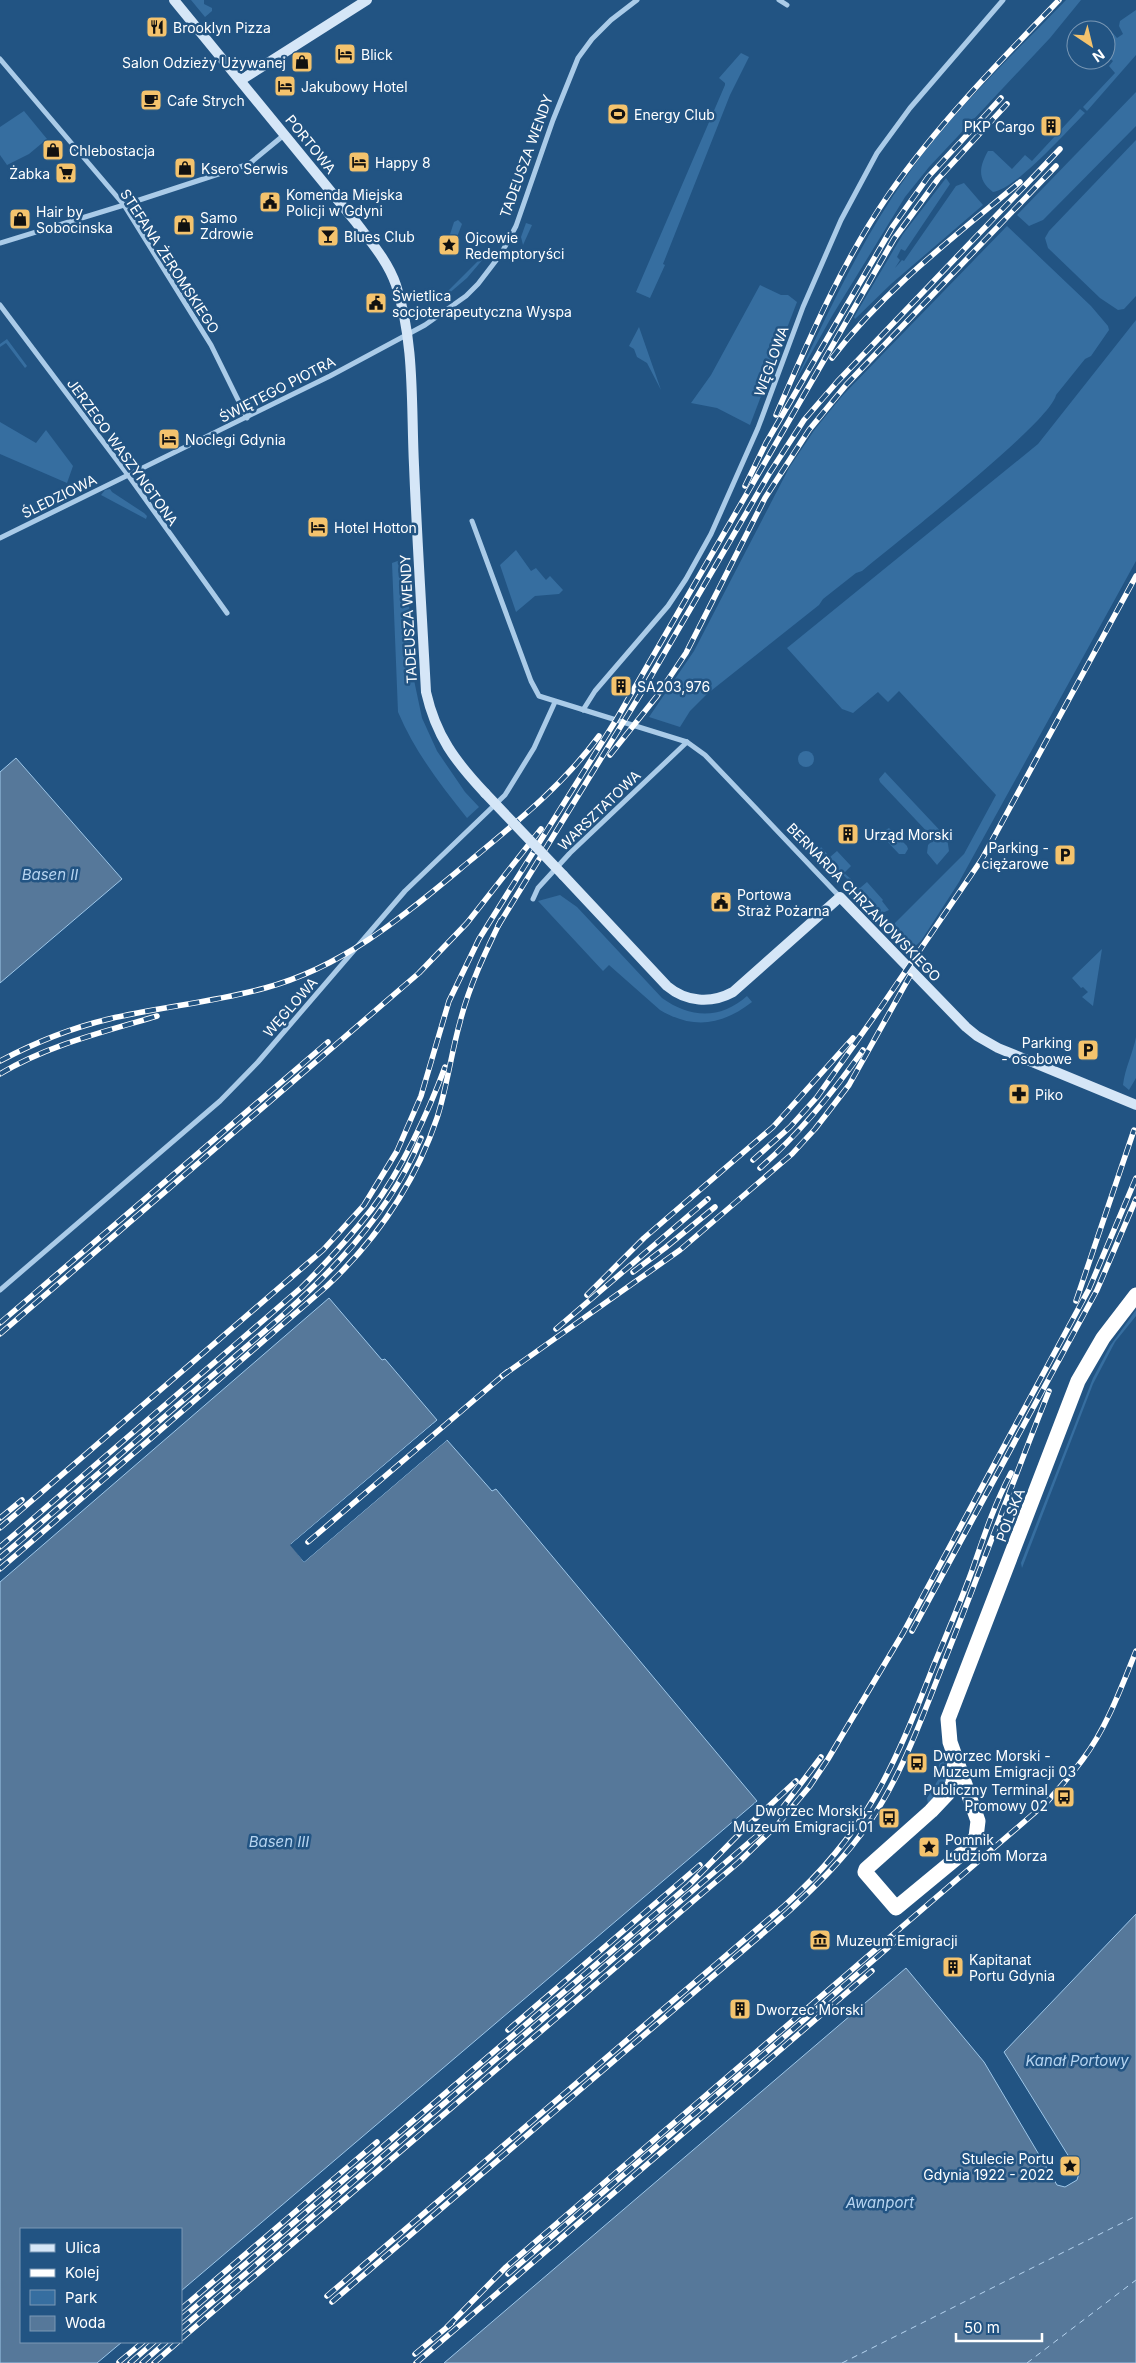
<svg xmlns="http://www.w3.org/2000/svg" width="1136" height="2363" font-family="Inter,sans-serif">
  <rect width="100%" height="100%" fill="#225483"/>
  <!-- green -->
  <g fill="#366ea0">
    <polygon points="191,0 204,0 204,4 212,8 212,11 205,17"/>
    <path d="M1066,0h15l-31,38 -121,129 -24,30 -73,119 -38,68c34,-71 66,-142 112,-207 45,-65 105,-120 160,-177z"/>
    <polygon points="1136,10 1136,55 1087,111 1083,107 1115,73 1109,66 1113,61 1106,55 1106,34 1111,31 1117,38 1123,34 1119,26 1120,21"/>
    <polygon points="741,53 749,57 730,95 663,264 665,265 650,298 636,292 725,85 725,83 719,78"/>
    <polygon points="1136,92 1136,126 1043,220 1029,226 1017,215"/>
    <path d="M1080,109l5,4c-17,17 -70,77 -92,79 -16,-12 -14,-25 -5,-41h5l19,18 13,-14 7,6z"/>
    <polygon points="24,111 47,139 29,154 7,165 0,155 0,127"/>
    <polygon points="1136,140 1136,296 1124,309 1118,310 1100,298 1048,248 1045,238 1049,231"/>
    <polygon points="946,178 950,184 905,251 901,249 897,257 900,260 895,268 902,260 904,261 956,186 964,183 983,205 891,284 855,319 854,317 903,234"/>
    <polygon points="458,220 462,224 452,250 446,255 444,253 454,222"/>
    <polygon points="526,223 532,225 523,245 521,237"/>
    <path d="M1007,226l84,80 17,20 1,4 -18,26 -6,3 -29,36c-5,27 -163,150 -194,176l-6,2 -33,26 -4,6 -112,89 -17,17 -10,16 -31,-10 45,-66 95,-183 26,-39 28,-34z"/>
    <polygon points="482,257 484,258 467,278 440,301 439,300"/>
    <polygon points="760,285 781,295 788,295 797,302 750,425 717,408 691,403 711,375"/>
    <polygon points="1136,320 1136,561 959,882 921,941 912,949 891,927 964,854 996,795 899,691 888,702 878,692 853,713 842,709 787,648 1038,444"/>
    <polygon points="639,327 661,390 647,363 637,357 634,349 629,346"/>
    <polygon points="7,339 27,366 25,368 6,343 0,347 0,344"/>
    <polygon points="0,422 36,443 46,430 73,466 67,483 0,454"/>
    <polygon points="110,489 112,492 144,513 147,516 146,519 101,495 105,490"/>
    <polygon points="516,550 531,571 536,568 546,580 550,576 563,590 559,594 535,596 516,612 500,565"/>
    <path d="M406,558l8,122 8,38 15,33 28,41 14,15 -12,11c-27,-34 -52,-66 -69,-106l-6,-149z"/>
    <circle cx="806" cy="759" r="8"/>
    <polygon points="885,772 947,838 949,851 937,865 927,853 928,845 934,839 880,782 879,779"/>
    <polygon points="889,828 907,846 908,849 905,854 899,854 883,837 882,832"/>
    <polygon points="821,847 830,857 837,851 851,866 844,873 852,880 850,882 819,849"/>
    <polygon points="867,882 883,900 882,901 889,910 880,914 853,885 855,884 860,888"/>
    <path d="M560,895l17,12 85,91c28,20 58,22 85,-2l5,6c-30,23 -58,28 -92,8l-51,-45 -6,6 -65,-70z"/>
    <polygon points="1102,949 1093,1006 1082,997 1088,992 1083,987 1081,988 1072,978"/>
    <path d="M1136,1037v41l-7,12 -6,-5c2,-17 10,-32 13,-48z"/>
    <polygon points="1136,1310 1136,1316 1115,1342 1093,1384 1022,1568 1021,1563 1093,1378 1110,1346"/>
    <path d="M946,1751c7,27 1,34 -18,53l-1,-6 19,-31 -4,-3 -7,14 -2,-1z"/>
  </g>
  <!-- water -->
  <g fill="#56789a" stroke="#9ec7e9">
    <polygon points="16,758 122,879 0,983 0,772"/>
    <polygon points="329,1298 382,1360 385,1359 437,1420 291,1544 304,1562 447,1440 492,1491 496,1489 757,1801 181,2291 181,2229 21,2229 21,2342 122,2342 97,2363 0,2363 0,1582"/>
    <polygon points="1136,1914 1136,2363 444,2363 906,1968 984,2062 1057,2185 1065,2187 1077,2180 1079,2173 1004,2052"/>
  </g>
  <!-- pier -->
  <polygon fill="#225483" points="433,1424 434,1426 294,1545 304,1559 445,1439 447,1440 304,1562 290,1545"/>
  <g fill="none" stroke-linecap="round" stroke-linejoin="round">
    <!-- ferry -->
    <g stroke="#b6d4f0" stroke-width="1" stroke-dasharray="6 5" stroke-linecap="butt">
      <polyline points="842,2363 1136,2216"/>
      <polyline points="1027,2363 1136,2280"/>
    </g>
    <!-- street -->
    <g stroke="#aacbe8" stroke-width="5">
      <polyline points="779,0 787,5"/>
      <polyline points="0,59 124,205 211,345 247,418"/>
      <polyline points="0,243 124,205 249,164 284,135"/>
      <polyline points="0,305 128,475 227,613"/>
      <polyline points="472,521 531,681 539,696 687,742 705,755 727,778 840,897"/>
      <polyline points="0,538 330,376 425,325 466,296 478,284 501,254 516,226 553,120 578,58 592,39 611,20 637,0"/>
      <polyline points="583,710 595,691 668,606 686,579 711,534 758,428 803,307 841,220 877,153 910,108 1003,0"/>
      <polyline points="533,899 538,888 570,853 687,742"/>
      <polyline points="0,1290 220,1101 258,1062 405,891 505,795 534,748 555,702"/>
    </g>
    <!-- secondary -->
    <g stroke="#d5e6f7" stroke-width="10">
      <path d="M174,0l181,221c15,20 33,40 41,64 19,58 15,119 18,180 3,75 8,151 12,227 10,44 29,69 59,101"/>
      <polyline points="241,80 367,0"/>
      <path d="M563,875l104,111c19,16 44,18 66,6l107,-95 126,130 11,9 21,12 138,57"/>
    </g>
    <!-- highway -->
    <polyline stroke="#fff" stroke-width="15" points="955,1758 953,1783 948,1793 931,1811 866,1869 865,1872 896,1908 965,1851 976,1837 978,1821 950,1742 948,1719 1078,1381 1103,1338 1136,1295"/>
    <!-- rail casing -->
    <g stroke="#fff" stroke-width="5.5">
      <g id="rail">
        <path d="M832,358c53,-69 122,-121 188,-176"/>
        <path d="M776,415c33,-76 66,-153 113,-221 50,-71 110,-132 170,-194"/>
        <polyline points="745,486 766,443 893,226 928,177 1001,98"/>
        <polyline points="610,755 657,696 686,653 765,498 809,430 846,385 1056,166"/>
        <polyline points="498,926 640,695 769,474 804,420 837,382 1060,149"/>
        <path d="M0,1061c34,-18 71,-33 109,-42 51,-12 105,-17 156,-31 82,-22 143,-76 206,-128 46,-38 92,-75 128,-124"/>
        <path d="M0,1074c48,-29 104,-42 157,-58"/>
        <polyline points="753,1160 790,1127 817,1097 881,1007 982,859 1136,576"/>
        <path d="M760,1168c40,-35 72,-74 103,-118"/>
        <polyline points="633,1272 665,1248 715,1207"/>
        <polyline points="587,1295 644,1238 773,1127 853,1038"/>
        <polyline points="1076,1301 1134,1130"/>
        <polyline points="0,1323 328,1042"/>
        <polyline points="556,1329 708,1199"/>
        <polyline points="0,1334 419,973 467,923 541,829"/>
        <polyline points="502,1376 680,1250 792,1154 815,1129 849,1085 910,976"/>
        <polyline points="0,1518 22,1500"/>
        <polyline points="0,1528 323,1250 364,1205 397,1151 421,1096 449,1001 479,939 616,720 894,239 938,179 1007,104"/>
        <polyline points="308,1542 507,1372"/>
        <path d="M0,1547l302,-260c24,-24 48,-50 69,-77 30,-39 57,-97 74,-143"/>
        <path d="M0,1558c67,-57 133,-115 200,-172 85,-73 177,-142 221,-248"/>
        <path d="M0,1569l327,-283c50,-47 88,-103 110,-168 10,-31 14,-64 23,-96 9,-36 25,-69 41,-102"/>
        <polyline points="912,1631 1097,1290 1136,1199"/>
        <polyline points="780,1811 821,1757"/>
        <polyline points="508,2030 700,1865"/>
        <polyline points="508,2274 897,1940"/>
        <path d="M327,2296l457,-390c83,-74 110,-139 149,-239 14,-34 29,-68 41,-102 11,-32 21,-62 37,-92"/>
        <path d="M332,2302l456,-390c30,-28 58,-55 81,-89 34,-50 53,-106 75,-161 36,-90 69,-181 105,-271"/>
        <polyline points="181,2309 377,2142"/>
        <polyline points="181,2319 689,1885 739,1834 796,1781"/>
        <path d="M447,2327l59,-60 540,-464c13,-15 26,-29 37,-44 24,-32 38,-71 53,-108"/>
        <polyline points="181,2329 760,1833"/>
        <polyline points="181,2339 739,1862 778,1824 810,1786 828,1759 903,1633 1089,1289 1136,1178"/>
        <polyline points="415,2354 452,2323"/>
        <polyline points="119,2362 143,2342"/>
        <polyline points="130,2363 154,2342"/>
        <polyline points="142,2363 166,2342"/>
        <polyline points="154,2363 178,2342"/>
        <polyline points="416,2363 872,1971"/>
      </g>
    </g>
    <!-- rail -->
    <use href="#rail" stroke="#225483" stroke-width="4" stroke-dasharray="11" stroke-linecap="butt"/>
    <!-- secondary-bridge -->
    <polyline stroke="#d5e6f7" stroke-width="10" points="485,793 563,875"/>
  </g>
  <!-- icons -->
  <defs>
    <g id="restaurant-square" transform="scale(1.125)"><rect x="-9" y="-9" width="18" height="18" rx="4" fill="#f4c36d" stroke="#225483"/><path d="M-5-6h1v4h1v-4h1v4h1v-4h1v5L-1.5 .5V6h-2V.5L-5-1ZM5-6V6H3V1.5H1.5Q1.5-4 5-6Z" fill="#111"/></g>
    <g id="hotel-square" transform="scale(1.125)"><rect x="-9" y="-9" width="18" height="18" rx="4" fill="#f4c36d" stroke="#225483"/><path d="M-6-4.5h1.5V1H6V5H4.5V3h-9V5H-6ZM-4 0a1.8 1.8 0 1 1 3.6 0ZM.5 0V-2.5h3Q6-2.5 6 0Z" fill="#111"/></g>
    <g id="shop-square" transform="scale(1.125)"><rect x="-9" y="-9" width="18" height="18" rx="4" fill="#f4c36d" stroke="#225483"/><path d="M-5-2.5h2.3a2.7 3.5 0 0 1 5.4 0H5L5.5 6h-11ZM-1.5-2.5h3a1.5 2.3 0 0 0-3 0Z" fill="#111"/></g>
    <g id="cafe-square" transform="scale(1.125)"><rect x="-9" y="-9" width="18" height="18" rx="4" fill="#f4c36d" stroke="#225483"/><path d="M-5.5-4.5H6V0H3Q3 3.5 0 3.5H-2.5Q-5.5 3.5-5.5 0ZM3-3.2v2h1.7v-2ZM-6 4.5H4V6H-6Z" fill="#111"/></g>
    <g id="stadium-square" transform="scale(1.125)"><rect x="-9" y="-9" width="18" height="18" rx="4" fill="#f4c36d" stroke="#225483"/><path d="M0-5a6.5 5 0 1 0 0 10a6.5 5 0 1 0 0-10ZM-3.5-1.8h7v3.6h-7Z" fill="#111"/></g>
    <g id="building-square" transform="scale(1.125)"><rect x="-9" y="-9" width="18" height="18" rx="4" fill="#f4c36d" stroke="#225483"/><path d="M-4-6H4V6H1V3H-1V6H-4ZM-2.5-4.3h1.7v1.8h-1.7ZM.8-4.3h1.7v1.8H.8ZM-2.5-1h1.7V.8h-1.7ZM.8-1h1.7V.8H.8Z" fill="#111"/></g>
    <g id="supermarket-square" transform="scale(1.125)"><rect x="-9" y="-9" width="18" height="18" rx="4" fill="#f4c36d" stroke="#225483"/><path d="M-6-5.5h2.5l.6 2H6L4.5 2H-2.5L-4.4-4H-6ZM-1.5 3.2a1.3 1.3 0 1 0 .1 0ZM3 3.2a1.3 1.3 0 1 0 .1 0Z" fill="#111"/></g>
    <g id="civic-square" transform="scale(1.125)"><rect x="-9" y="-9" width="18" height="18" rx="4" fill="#f4c36d" stroke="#225483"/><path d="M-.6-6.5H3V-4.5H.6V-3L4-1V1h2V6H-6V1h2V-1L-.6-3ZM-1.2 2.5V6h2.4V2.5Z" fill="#111"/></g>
    <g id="bar-square" transform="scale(1.125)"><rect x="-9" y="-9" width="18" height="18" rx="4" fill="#f4c36d" stroke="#225483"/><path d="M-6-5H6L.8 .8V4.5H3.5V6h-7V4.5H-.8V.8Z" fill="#111"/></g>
    <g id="sight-square" transform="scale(1.125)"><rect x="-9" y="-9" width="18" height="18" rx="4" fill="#f4c36d" stroke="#225483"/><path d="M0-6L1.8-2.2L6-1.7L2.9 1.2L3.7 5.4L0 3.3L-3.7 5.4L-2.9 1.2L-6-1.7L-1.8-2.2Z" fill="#111"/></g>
    <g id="parking-square" transform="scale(1.125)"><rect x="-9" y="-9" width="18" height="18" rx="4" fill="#f4c36d" stroke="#225483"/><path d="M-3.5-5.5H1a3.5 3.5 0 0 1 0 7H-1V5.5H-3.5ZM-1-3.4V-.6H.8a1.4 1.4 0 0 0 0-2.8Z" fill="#111"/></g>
    <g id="pharmacy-square" transform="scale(1.125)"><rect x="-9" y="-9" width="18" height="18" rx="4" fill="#f4c36d" stroke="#225483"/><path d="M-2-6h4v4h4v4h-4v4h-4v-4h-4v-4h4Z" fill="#111"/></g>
    <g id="bus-square" transform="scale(1.125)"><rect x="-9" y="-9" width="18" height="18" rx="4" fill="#f4c36d" stroke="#225483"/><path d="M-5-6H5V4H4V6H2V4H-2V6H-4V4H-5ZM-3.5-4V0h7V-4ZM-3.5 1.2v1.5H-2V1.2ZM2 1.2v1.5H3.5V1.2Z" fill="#111"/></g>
    <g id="museum-square" transform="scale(1.125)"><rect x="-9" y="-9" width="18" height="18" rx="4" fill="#f4c36d" stroke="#225483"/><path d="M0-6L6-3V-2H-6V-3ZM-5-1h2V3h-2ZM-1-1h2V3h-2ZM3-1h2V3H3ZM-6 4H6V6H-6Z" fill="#111"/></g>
  </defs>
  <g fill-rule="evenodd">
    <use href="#restaurant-square" x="157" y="27"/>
    <use href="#hotel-square" x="345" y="54"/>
    <use href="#shop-square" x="302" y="62"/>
    <use href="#hotel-square" x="285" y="86"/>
    <use href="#cafe-square" x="151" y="100"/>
    <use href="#stadium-square" x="618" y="114"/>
    <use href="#building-square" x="1051" y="126"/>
    <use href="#shop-square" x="53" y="150"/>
    <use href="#hotel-square" x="359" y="162"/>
    <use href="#shop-square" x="185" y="168"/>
    <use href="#supermarket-square" x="66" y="173"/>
    <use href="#civic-square" x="270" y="202"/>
    <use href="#shop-square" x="20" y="219"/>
    <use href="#shop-square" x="184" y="225"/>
    <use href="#bar-square" x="328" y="236"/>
    <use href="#sight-square" x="449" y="245"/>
    <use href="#civic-square" x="376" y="303"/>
    <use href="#hotel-square" x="169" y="439"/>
    <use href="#hotel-square" x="318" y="527"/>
    <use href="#building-square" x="621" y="686"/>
    <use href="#building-square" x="848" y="834"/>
    <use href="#parking-square" x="1065" y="855"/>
    <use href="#civic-square" x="721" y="902"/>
    <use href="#parking-square" x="1088" y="1050"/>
    <use href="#pharmacy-square" x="1019" y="1094"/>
    <use href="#bus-square" x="917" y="1763"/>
    <use href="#bus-square" x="1064" y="1797"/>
    <use href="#bus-square" x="889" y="1818"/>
    <use href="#sight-square" x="929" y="1847"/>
    <use href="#museum-square" x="820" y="1940"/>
    <use href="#building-square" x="953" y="1967"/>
    <use href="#building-square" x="740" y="2009"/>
    <use href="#sight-square" x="1070" y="2166"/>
  </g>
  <g text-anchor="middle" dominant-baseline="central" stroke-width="5" stroke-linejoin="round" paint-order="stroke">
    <!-- poi labels -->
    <g font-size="14" fill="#fff" stroke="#225483" text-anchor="start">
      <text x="173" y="27">Brooklyn Pizza</text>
      <text x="361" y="54">Blick</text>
      <text x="286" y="62" text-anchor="end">Salon Odzieży Używanej</text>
      <text x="301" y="86">Jakubowy Hotel</text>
      <text x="167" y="100">Cafe Strych</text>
      <text x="634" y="114">Energy Club</text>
      <text x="1035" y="126" text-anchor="end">PKP Cargo</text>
      <text x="69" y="150">Chlebostacja</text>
      <text x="375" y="162">Happy 8</text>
      <text x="201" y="168">Ksero Serwis</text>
      <text x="50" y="173" text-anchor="end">Żabka</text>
      <text x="286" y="194">Komenda Miejska<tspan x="286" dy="16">Policji w Gdyni</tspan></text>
      <text x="36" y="211">Hair by<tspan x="36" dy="16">Sobocinska</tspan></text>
      <text x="200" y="217">Samo<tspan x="200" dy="16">Zdrowie</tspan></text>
      <text x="344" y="236">Blues Club</text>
      <text x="465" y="237">Ojcowie<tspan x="465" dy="16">Redemptoryści</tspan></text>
      <text x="392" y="295">Świetlica<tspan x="392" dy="16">socjoterapeutyczna Wyspa</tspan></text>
      <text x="185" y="439">Noclegi Gdynia</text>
      <text x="334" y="527">Hotel Hotton</text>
      <text x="637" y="686">SA203,976</text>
      <text x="864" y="834">Urząd Morski</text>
      <text x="1049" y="847" text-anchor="end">Parking -<tspan x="1049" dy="16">ciężarowe</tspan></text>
      <text x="737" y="894">Portowa<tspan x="737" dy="16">Straż Pożarna</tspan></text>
      <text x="1072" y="1042" text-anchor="end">Parking<tspan x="1072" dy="16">- osobowe</tspan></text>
      <text x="1035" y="1094">Piko</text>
      <text x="933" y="1755">Dworzec Morski -<tspan x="933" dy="16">Muzeum Emigracji 03</tspan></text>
      <text x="1048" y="1789" text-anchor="end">Publiczny Terminal<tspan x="1048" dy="16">Promowy 02</tspan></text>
      <text x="873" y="1810" text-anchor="end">Dworzec Morski -<tspan x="873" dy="16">Muzeum Emigracji 01</tspan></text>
      <text x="945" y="1839">Pomnik<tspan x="945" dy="16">Ludziom Morza</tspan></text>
      <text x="836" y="1940">Muzeum Emigracji</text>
      <text x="969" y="1959">Kapitanat<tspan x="969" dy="16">Portu Gdynia</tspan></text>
      <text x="756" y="2009">Dworzec Morski</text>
      <text x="1054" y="2158" text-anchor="end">Stulecie Portu<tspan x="1054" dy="16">Gdynia 1922 - 2022</tspan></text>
    </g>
    <!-- street labels -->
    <g font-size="14" fill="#fff" stroke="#225483">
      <text transform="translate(311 144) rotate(51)">PORTOWA</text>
      <text transform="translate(526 156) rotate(-70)">TADEUSZA WENDY</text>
      <text transform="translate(170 261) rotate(57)">STEFANA ŻEROMSKIEGO</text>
      <text transform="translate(771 361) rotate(-70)">WĘGLOWA</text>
      <text transform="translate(277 389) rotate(-27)">ŚWIĘTEGO PIOTRA</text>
      <text transform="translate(123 452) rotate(54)">JERZEGO WASZYNGTONA</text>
      <text transform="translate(59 496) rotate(-26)">ŚLEDZIOWA</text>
      <text transform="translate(408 619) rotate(-93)">TADEUSZA WENDY</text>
      <text transform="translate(599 810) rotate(-44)">WARSZTATOWA</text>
      <text transform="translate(864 902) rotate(46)">BERNARDA CHRZANOWSKIEGO</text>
      <text transform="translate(290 1007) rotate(-49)">WĘGLOWA</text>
      <text transform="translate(1010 1515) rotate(-69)">POLSKA</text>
    </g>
    <!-- water labels -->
    <g font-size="15" font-style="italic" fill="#b6d4f0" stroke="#225483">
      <text x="50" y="874">Basen II</text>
      <text x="279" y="1841">Basen III</text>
      <text x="1077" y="2060">Kanał Portowy</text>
      <text x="880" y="2202">Awanport</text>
    </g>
  </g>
  <!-- legend -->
  <rect x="20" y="2228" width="162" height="115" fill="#225483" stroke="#7a98b5"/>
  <rect x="30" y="2244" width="25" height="8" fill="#d5e6f7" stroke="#7a98b5"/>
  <text x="65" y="2253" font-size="15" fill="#ffffff">Ulica</text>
  <rect x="30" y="2269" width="25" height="8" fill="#ffffff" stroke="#7a98b5"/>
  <text x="65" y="2278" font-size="15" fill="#ffffff">Kolej</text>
  <rect x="30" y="2290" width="25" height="15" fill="#366ea0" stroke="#7a98b5"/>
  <text x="65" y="2303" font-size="15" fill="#ffffff">Park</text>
  <rect x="30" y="2316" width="25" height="15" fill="#56789a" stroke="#7a98b5"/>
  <text x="65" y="2328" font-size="15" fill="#ffffff">Woda</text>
  <!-- north arrow -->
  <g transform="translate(1091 45) rotate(145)"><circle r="24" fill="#225483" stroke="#7a98b5"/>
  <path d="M0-4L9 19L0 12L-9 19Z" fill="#f4c36d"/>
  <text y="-8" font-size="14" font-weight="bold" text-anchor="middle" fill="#ffffff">N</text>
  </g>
  <!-- scale -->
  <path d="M956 2333v8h86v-8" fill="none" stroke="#ffffff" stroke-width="2.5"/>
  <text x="964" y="2333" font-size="15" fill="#ffffff" stroke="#225483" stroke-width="4" paint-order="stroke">50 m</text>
</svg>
